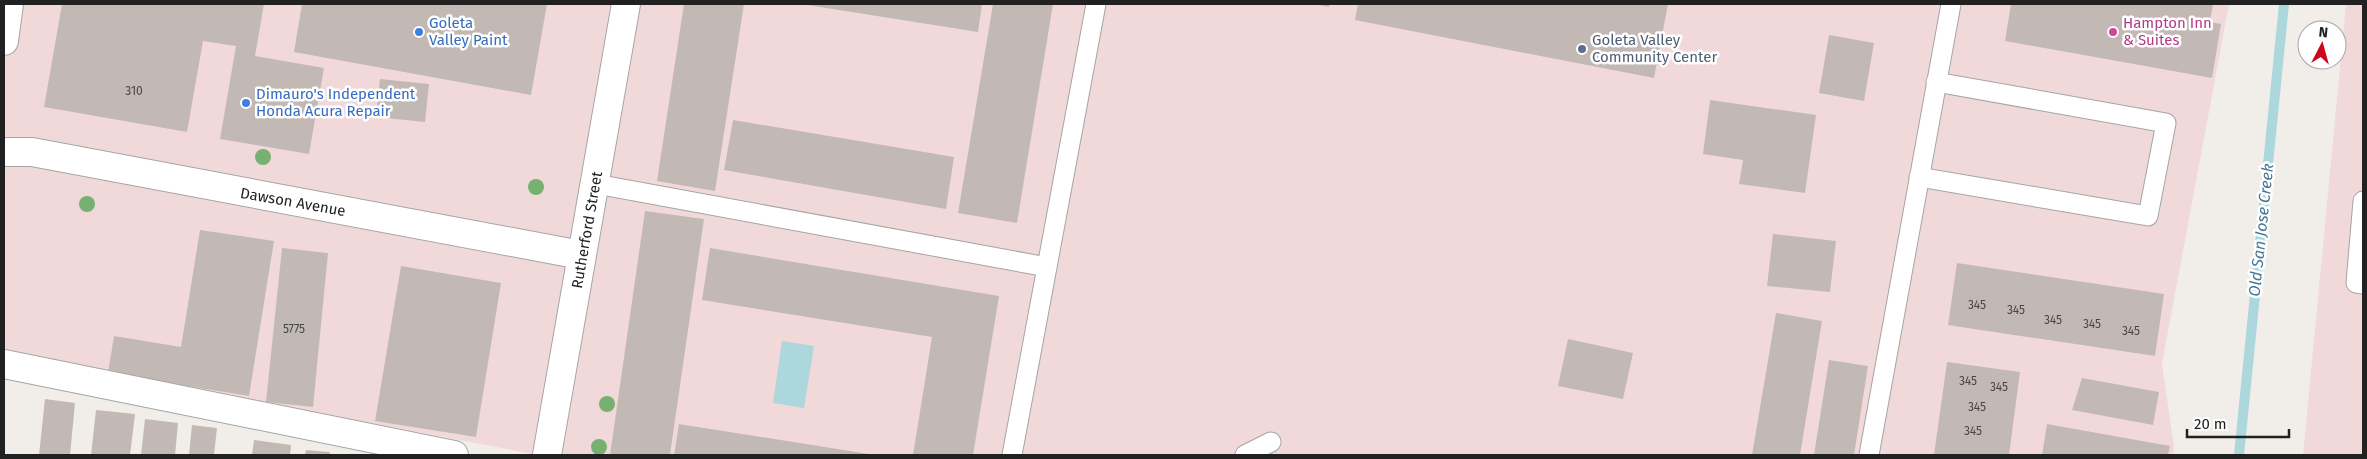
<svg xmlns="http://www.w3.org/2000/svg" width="2367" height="459" font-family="'Fira Sans',sans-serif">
  <rect width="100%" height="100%" fill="#f1eee9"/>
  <!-- commercial -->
  <g fill="#f1d9da">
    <polygon points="4,4 2229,4 2162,364 2174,447 2173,455 537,455 4,352"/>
    <polygon points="2346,4 2363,4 2363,455 2303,455"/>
  </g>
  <!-- water -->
  <polygon fill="#abd7dd" points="782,341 814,346 804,408 773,403"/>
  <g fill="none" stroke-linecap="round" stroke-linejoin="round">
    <!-- stream -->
    <polyline stroke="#abd7dd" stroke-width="10" points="2239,455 2284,4"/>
  </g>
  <!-- building -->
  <g fill="#c2b9b5">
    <polygon points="62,4 264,4 255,56 324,68 309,154 220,139 236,46 203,41 187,132 44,107"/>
    <polygon points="302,4 547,4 531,95 294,52"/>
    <polygon points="684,4 744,4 715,191 657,181"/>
    <polygon points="801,4 982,4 978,32"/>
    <polygon points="993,4 1053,4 1017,223 958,213"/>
    <polygon points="1314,4 1329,4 1329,7"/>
    <polygon points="1358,4 1668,4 1654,78 1355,20"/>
    <polygon points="2011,4 2213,4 2210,22 2221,24 2212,78 2005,41"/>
    <polygon points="1829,35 1874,43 1864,101 1819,93"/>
    <polygon points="380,79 429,84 425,122 376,117"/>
    <polygon points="1710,100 1816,115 1805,193 1739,184 1743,160 1703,154"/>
    <polygon points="733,120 954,157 946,209 724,170"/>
    <polygon points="645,211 704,219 670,455 610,455"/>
    <polygon points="200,230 274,241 249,396 108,373 114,336 181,347"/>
    <polygon points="1773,234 1836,241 1830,292 1767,286"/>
    <polygon points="282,248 328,253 313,407 266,402"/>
    <polygon points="710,248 999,296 973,455 913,455 932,337 702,300"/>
    <polygon points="1957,263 2164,294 2155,356 1948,325"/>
    <polygon points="401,266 501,283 476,437 375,421"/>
    <polygon points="1776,313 1822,321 1800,455 1752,455"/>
    <polygon points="1568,339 1633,353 1623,399 1558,386"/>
    <polygon points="1829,360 1868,366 1854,455 1814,455"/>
    <polygon points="1947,362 2020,372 2009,455 1934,455"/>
    <polygon points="2082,378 2159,392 2153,425 2072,410"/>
    <polygon points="45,399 75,403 70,455 39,455"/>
    <polygon points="96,410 135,414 130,455 91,455"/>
    <polygon points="145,419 178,423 175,455 141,455"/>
    <polygon points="679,424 869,454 869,455 674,455"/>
    <polygon points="2047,424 2170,446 2168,455 2042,455"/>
    <polygon points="192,425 217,428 214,455 189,455"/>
    <polygon points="254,440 291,445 290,455 252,455"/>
    <polygon points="306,450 330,452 329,455 305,455"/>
  </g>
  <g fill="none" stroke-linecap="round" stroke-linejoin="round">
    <!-- lane casing -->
    <g stroke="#a5a5a5" stroke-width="21">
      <g id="lane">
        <polyline points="1919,177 2148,216 2166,123 1936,82"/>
        <polyline points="596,184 1047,267 1096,4"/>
        <polyline points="2363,201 2356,283 2363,284"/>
        <polyline points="1012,455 1047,267"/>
        <polyline points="1245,455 1271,442"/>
        <polyline points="1869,455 1951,4"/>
      </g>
    </g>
    <!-- street casing -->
    <g stroke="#a5a5a5" stroke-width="30">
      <g id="street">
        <polyline points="4,41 9,4"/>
        <polyline points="4,152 32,152 581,255"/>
        <polyline points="4,364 454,455"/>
        <polyline points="547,455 626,4"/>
      </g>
    </g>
    <!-- lane -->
    <use href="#lane" stroke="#fff" stroke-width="19"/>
    <!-- street -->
    <use href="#street" stroke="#fff" stroke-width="28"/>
  </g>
  <!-- trees -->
  <g fill="#76b172">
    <circle cx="263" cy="157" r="8"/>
    <circle cx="536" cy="187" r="8"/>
    <circle cx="87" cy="204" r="8"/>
    <circle cx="607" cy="404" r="8"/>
    <circle cx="599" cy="447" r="8"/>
  </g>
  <!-- markers -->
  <g fill="#3f7fe0" stroke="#fff" stroke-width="2">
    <circle cx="419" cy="32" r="5"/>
    <circle cx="246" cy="103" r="5"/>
  </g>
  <circle fill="#d1479c" stroke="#fff" stroke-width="2" cx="2113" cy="32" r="5"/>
  <circle fill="#5c6f8a" stroke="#fff" stroke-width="2" cx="1582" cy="49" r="5"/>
  <g text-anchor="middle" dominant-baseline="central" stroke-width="5" stroke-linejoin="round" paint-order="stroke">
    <!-- number labels -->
    <g font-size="12" fill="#494746">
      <text x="134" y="91">310</text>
      <text x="1977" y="305">345</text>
      <text x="2016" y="310">345</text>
      <text x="2053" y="320">345</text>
      <text x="2092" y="324">345</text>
      <text x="294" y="329">5775</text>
      <text x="2131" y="331">345</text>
      <text x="1968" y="381">345</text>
      <text x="1999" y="387">345</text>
      <text x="1977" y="407">345</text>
      <text x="1973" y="431">345</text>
    </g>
    <!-- shop labels -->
    <g font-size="15" fill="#366cbe" stroke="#fff" text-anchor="start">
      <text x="429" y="23">Goleta<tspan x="429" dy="17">Valley Paint</tspan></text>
      <text x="256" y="94">Dimauro's Independent<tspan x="256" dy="17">Honda Acura Repair</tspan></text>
    </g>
    <!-- hotel labels -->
    <g font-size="15" fill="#b23c85" stroke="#fff" text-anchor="start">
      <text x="2123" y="23">Hampton Inn<tspan x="2123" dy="17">&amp; Suites</tspan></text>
    </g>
    <!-- service labels -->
    <g font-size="15" fill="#4e5e75" stroke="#fff" text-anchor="start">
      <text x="1592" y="40">Goleta Valley<tspan x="1592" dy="17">Community Center</tspan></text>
    </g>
    <!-- street labels -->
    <g font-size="15" fill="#212121" stroke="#fff">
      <text transform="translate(293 202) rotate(10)">Dawson Avenue</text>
      <text transform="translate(587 230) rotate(-80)">Rutherford Street</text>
    </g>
    <!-- water labels -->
    <g font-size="16" font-style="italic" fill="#467797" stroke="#fff">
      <text transform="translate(2261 230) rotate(-84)">Old San Jose Creek</text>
    </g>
  </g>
  <!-- border -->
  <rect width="2367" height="459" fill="none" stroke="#212121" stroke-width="10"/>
  <!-- north arrow -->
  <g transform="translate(2322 45) rotate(6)"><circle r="24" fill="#ffffff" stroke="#a6a6a6"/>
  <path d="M0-4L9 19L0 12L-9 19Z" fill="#cc071b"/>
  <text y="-8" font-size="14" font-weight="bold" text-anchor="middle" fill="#212121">N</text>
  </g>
  <!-- scale -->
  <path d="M2187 429v8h102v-8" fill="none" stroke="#212121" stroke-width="2.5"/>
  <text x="2194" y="429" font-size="15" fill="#212121" stroke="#ffffff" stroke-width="4" paint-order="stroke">20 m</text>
</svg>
